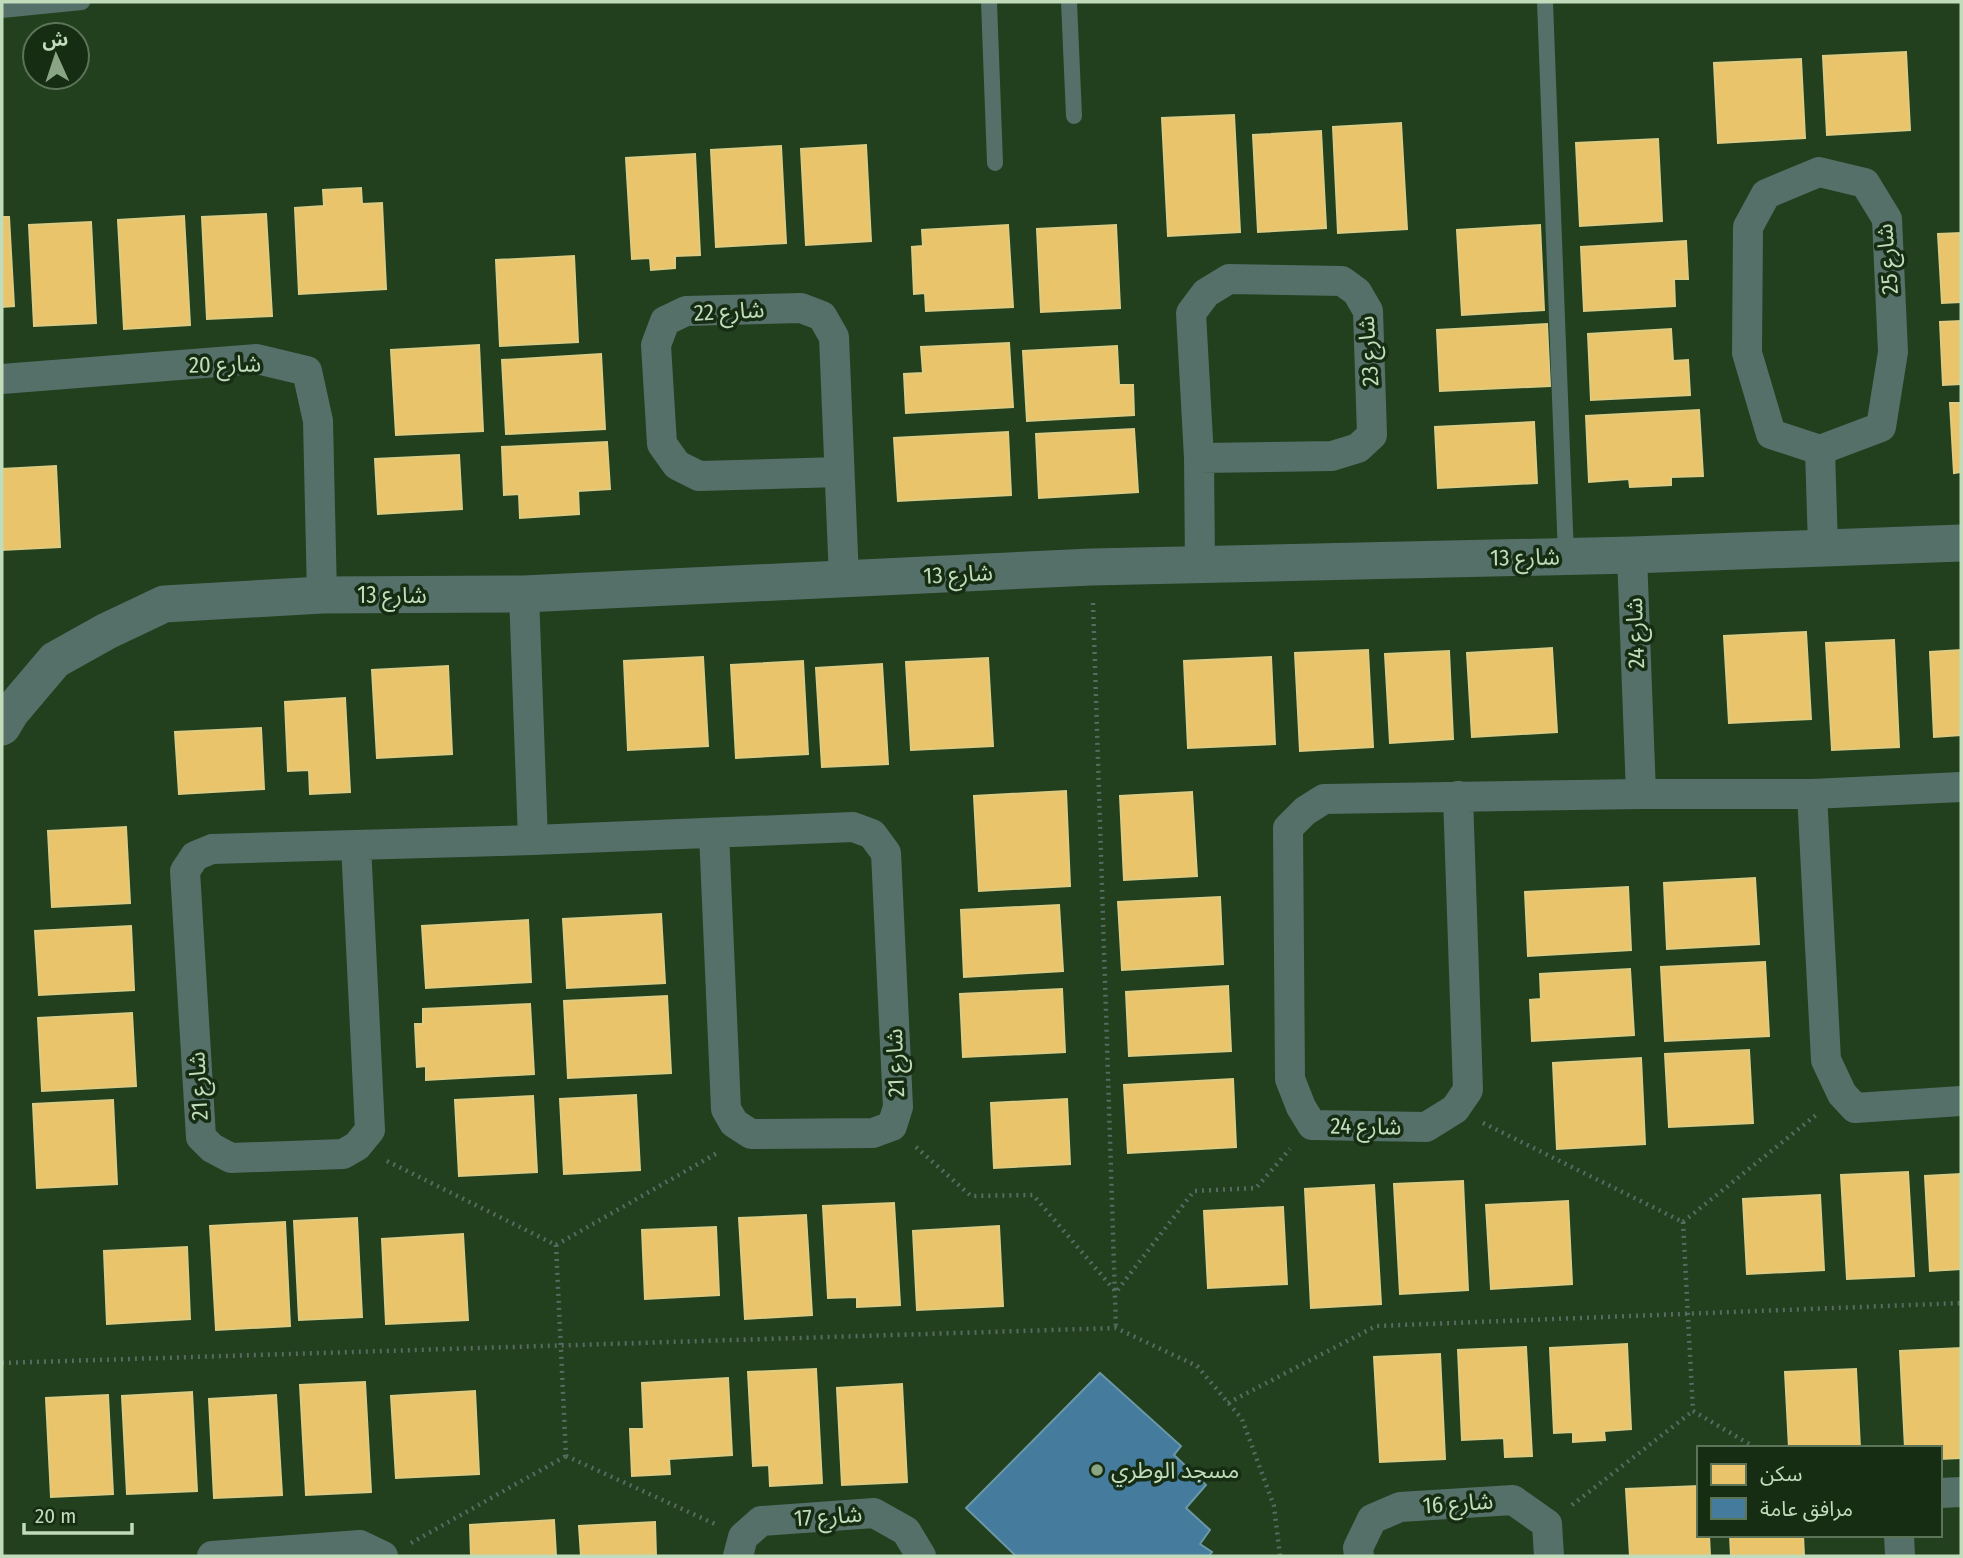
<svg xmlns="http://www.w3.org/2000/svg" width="1963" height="1558" font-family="'Fira Sans Condensed','Noto Sans Arabic',sans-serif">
  <rect width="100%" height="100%" fill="#223f1e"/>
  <!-- homes -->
  <g fill="#e9c46a" stroke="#ddcb82" stroke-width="2">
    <polygon points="1906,52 1910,130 1827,135 1823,56"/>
    <polygon points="1801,59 1805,138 1718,143 1714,63"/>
    <polygon points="1234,115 1240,232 1168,236 1162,118"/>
    <polygon points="1401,123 1407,229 1338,233 1333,127"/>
    <polygon points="1321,131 1326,228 1258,232 1253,135"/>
    <polygon points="1658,139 1662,221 1580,226 1576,143"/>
    <polygon points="866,145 871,241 806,245 801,149"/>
    <polygon points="781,146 786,243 716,247 711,150"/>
    <polygon points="695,154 700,255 675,256 675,268 651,270 650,258 632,259 626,158"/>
    <polygon points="361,188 362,204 382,203 386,289 299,294 295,208 324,206 323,190"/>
    <polygon points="266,214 272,316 207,319 202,217"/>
    <polygon points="184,216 190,325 124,329 118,220"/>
    <polygon points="2,217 9,217 14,306 2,307"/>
    <polygon points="91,222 96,323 34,326 29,225"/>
    <polygon points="1008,225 1013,307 926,311 925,293 914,294 912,247 923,246 922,230"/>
    <polygon points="1116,225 1120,308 1041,312 1037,229"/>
    <polygon points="1540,225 1544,310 1462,315 1457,230"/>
    <polygon points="1961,233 1961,302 1942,303 1938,234"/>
    <polygon points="1686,241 1688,279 1674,279 1675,306 1584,311 1581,247"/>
    <polygon points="574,256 578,342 500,346 496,260"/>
    <polygon points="1961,321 1961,384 1943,385 1940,322"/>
    <polygon points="1547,324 1550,386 1440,391 1437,330"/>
    <polygon points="1671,329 1673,361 1688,360 1690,395 1591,400 1588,334"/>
    <polygon points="1009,343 1013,407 906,413 904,374 923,373 921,347"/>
    <polygon points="479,345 483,431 396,435 391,350"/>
    <polygon points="1117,346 1119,385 1133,385 1134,415 1027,421 1023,351"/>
    <polygon points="601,354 605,429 506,434 502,360"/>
    <polygon points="1950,403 1961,403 1961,472 1954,473"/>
    <polygon points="1699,410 1703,476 1671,477 1671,485 1630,487 1629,479 1589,482 1586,416"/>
    <polygon points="1534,422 1537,483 1438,488 1435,427"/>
    <polygon points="1134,429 1138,492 1039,498 1036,434"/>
    <polygon points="1008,432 1011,495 898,501 894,438"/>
    <polygon points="607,442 610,489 578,491 579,514 520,518 519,494 504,495 502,447"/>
    <polygon points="459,455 462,509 378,514 375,459"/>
    <polygon points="56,466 60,547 2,550 2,469"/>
    <polygon points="1806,632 1811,719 1729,723 1724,636"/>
    <polygon points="1894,640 1899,747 1832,750 1826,643"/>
    <polygon points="1552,648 1557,732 1472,737 1467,653"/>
    <polygon points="1368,650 1373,747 1300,751 1295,653"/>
    <polygon points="1961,650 1961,735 1934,737 1930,652"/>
    <polygon points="1449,651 1453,739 1390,743 1385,654"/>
    <polygon points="703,657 708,746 628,750 624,661"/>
    <polygon points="1271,657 1275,744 1188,748 1184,661"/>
    <polygon points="988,658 993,746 911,750 906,662"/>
    <polygon points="803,661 808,754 736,758 731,665"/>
    <polygon points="882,664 888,764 822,767 816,668"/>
    <polygon points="448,666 452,754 377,758 372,670"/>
    <polygon points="345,698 350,792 310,794 309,770 288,771 285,702"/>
    <polygon points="261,728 264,789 179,794 175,732"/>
    <polygon points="1066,791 1070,886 979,891 974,796"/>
    <polygon points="1192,792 1197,876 1124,880 1120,796"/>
    <polygon points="126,827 130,903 52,907 48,831"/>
    <polygon points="1755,878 1759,944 1667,949 1664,883"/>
    <polygon points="1628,887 1631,950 1528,956 1525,892"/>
    <polygon points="1220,897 1223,964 1122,970 1118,902"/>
    <polygon points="1059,905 1063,971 964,977 961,910"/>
    <polygon points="661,914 665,983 567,988 563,919"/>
    <polygon points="528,920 531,982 426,988 422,926"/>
    <polygon points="131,926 134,990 39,995 35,931"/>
    <polygon points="1765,962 1769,1036 1665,1041 1661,967"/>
    <polygon points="1630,969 1634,1035 1532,1041 1530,1000 1541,999 1540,974"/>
    <polygon points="1228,986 1231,1051 1129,1056 1126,992"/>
    <polygon points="1062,989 1065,1052 963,1057 960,994"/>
    <polygon points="667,996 671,1073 568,1078 564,1001"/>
    <polygon points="530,1004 534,1074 426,1080 426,1066 417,1067 415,1024 423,1024 423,1009"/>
    <polygon points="132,1013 136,1086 42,1091 38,1018"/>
    <polygon points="1749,1050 1753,1123 1669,1127 1665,1054"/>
    <polygon points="1641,1058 1645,1144 1557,1149 1553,1063"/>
    <polygon points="1233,1079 1236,1147 1128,1153 1124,1085"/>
    <polygon points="636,1095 640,1170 564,1174 560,1099"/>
    <polygon points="533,1096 537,1172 459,1176 455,1100"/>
    <polygon points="1067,1099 1070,1164 994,1168 991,1103"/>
    <polygon points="113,1100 117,1184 37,1188 33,1104"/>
    <polygon points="1908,1172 1914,1276 1847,1279 1841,1175"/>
    <polygon points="1961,1174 1961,1269 1930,1271 1925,1176"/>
    <polygon points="1463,1181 1468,1290 1400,1294 1394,1184"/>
    <polygon points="1374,1185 1381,1304 1311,1308 1305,1189"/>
    <polygon points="1820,1195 1824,1270 1747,1274 1743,1199"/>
    <polygon points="1568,1201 1572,1284 1491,1289 1486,1205"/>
    <polygon points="894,1203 900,1305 857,1307 857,1297 828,1298 823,1206"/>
    <polygon points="1283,1207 1287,1284 1208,1288 1204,1211"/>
    <polygon points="806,1215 812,1315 745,1319 739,1218"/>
    <polygon points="357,1218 362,1317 299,1320 294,1221"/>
    <polygon points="285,1222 290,1326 216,1330 210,1226"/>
    <polygon points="999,1226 1003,1306 917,1310 913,1231"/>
    <polygon points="716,1227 719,1295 645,1299 642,1230"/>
    <polygon points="463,1234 468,1320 386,1324 382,1239"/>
    <polygon points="187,1247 190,1319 107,1324 104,1251"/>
    <polygon points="1627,1344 1631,1429 1604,1431 1605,1440 1573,1442 1573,1432 1554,1433 1550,1348"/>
    <polygon points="1526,1347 1532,1456 1505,1457 1504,1438 1462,1440 1458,1350"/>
    <polygon points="1961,1348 1961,1458 1940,1459 1940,1448 1905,1448 1900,1351"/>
    <polygon points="1440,1354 1445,1459 1380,1462 1374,1357"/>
    <polygon points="816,1369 822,1483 770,1486 769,1465 753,1466 748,1372"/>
    <polygon points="1856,1369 1860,1448 1789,1448 1785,1372"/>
    <polygon points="728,1378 732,1455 669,1459 670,1474 632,1476 630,1429 644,1429 642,1383"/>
    <polygon points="365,1382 371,1492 306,1495 300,1385"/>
    <polygon points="902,1384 907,1482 842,1485 837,1388"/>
    <polygon points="475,1391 479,1474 396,1478 391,1396"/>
    <polygon points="192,1392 197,1491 127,1494 122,1396"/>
    <polygon points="108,1395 113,1494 51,1497 46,1398"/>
    <polygon points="276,1395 282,1495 214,1498 209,1399"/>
    <polygon points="1699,1486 1699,1535 1709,1535 1710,1556 1630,1556 1626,1489"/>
    <polygon points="554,1520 556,1556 471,1556 470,1525"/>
    <polygon points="655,1522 656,1556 581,1556 579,1526"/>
    <polygon points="1730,1535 1803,1535 1804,1556 1731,1556"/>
  </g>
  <!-- public -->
  <polygon fill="#457b9d" stroke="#6a98a6" stroke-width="2" points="1100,1373 1181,1446 1174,1455 1206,1485 1186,1508 1210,1530 1200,1544 1212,1552 1209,1556 1016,1556 966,1508"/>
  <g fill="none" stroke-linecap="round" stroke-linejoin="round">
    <!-- path -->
    <g stroke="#546c61" stroke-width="4.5" stroke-dasharray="2 5" stroke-linecap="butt">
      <polyline points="1093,603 1116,1328"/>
      <polyline points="1483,1123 1683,1222"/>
      <polyline points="916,1147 971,1196 1033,1195 1116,1292 1194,1191 1256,1188 1290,1149"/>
      <polyline points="387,1161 556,1245"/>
      <polyline points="1683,1222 1816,1115"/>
      <polyline points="1683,1222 1693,1411"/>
      <polyline points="556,1245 719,1152"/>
      <polyline points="556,1245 566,1456"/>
      <polyline points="2,1363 1116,1328 1197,1366 1242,1419 1274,1506 1280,1556"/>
      <polyline points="1228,1403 1376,1326 1961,1303"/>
      <polyline points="1693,1411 1756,1448"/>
      <polyline points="566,1456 715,1524"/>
      <polyline points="1572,1505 1693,1411"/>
      <polyline points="411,1543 566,1456"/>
    </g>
    <!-- service -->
    <g stroke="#547069" stroke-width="16">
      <polyline points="989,2 995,163"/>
      <polyline points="1069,2 1074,116"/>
      <polyline points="1545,2 1566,556"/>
      <polyline points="2,10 82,2"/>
    </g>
    <!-- minor -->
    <g stroke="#547069" stroke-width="30">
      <polygon points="1819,172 1865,183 1887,219 1893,352 1881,427 1820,450 1771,434 1747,353 1748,227 1766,194"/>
      <polyline points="2,379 257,359 307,371 318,421 322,595"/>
      <polyline points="1820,450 1823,547"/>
      <polyline points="1199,458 1332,456 1358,448 1372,435 1368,311 1357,292 1342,281 1229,279 1206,293 1191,313 1199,458 1200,564"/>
      <polyline points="839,472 699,476 677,465 662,444 656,345 665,321 686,311 801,308 822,316 834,337 844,579"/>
      <polyline points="1632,555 1641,794"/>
      <polyline points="524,594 533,840"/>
      <polyline points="1812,794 1826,1060 1842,1094 1855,1108 1961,1101"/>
      <polyline points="1458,796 1468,1090 1455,1109 1426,1127 1312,1125 1301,1107 1290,1079 1288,828 1305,811 1324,799 1641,794 1812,794 1961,787"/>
      <polyline points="356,845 370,1130 357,1146 343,1154 231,1158 212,1148 201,1137 185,871 195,856 212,849 533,840 853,827 872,834 886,853 898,1107 892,1126 873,1133 751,1134 734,1123 726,1109 714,833"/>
      <polyline points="1940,1493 1961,1492"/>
      <polyline points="1899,1535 1900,1556"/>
      <polyline points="212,1556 360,1545 383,1556"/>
      <polyline points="738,1556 743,1537 761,1521 874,1513 906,1531 921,1556"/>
      <polyline points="1359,1556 1358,1548 1372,1519 1400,1507 1513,1500 1547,1524 1549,1556"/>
    </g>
    <!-- tertiary -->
    <polyline stroke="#547069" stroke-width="37" points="2,727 11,712 55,660 107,631 164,604 322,595 524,594 1091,567 1632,555 1961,543"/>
  </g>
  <!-- markers -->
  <circle fill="#89a584" stroke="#172d13" stroke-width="2.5" cx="1097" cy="1470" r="7"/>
  <g text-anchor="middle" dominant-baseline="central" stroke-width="7" stroke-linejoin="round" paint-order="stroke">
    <!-- street labels -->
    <g font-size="23" fill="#c0dcbb" stroke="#172d13">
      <text transform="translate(1887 259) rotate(-95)">شارع 25</text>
      <text transform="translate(729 311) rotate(-3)">شارع 22</text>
      <text transform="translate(1368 351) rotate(-94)">23 شارع</text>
      <text transform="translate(225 364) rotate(-1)">شارع 20</text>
      <text transform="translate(1525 557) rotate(-1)">شارع 13</text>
      <text transform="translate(958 574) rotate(-3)">شارع 13</text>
      <text x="392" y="595">شارع 13</text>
      <text transform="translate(1635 633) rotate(-92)">شارع 24</text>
      <text transform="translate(895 1063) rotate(-92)">شارع 21</text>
      <text transform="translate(198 1086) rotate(-93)">شارع 21</text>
      <text transform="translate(1366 1126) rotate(1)">شارع 24</text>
      <text transform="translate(1458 1503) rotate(-4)">شارع 16</text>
      <text transform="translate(828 1516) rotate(-4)">شارع 17</text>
    </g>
    <!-- poi labels -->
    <g font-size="23" fill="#c0dcbb" stroke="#172d13" text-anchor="start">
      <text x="1111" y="1470">مسجد الوطري</text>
    </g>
  </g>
  <!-- border -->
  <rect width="1963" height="1558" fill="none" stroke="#c0dcbb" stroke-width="7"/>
  <!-- legend -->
  <rect x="1697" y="1446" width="245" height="91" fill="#172d13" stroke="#5b7356" stroke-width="2"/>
  <rect x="1711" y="1464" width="35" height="21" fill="#e9c46a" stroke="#5b7356" stroke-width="2"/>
  <text x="1760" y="1481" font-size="21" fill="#c0dcbb">سكن</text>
  <rect x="1711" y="1498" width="35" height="21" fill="#457b9d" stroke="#5b7356" stroke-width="2"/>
  <text x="1760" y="1516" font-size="21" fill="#c0dcbb">مرافق عامة</text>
  <!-- north arrow -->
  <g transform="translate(56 56) rotate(357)"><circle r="33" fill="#172d13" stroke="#5b7356" stroke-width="2"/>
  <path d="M0-5L12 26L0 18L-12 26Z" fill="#89a584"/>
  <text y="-10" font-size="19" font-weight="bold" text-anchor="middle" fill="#c0dcbb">ش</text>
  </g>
  <!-- scale -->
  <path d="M24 1523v10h108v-10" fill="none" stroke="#c0dcbb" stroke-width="3.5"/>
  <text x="35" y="1523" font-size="21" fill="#c0dcbb" stroke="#172d13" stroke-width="5" paint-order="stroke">20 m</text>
</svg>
